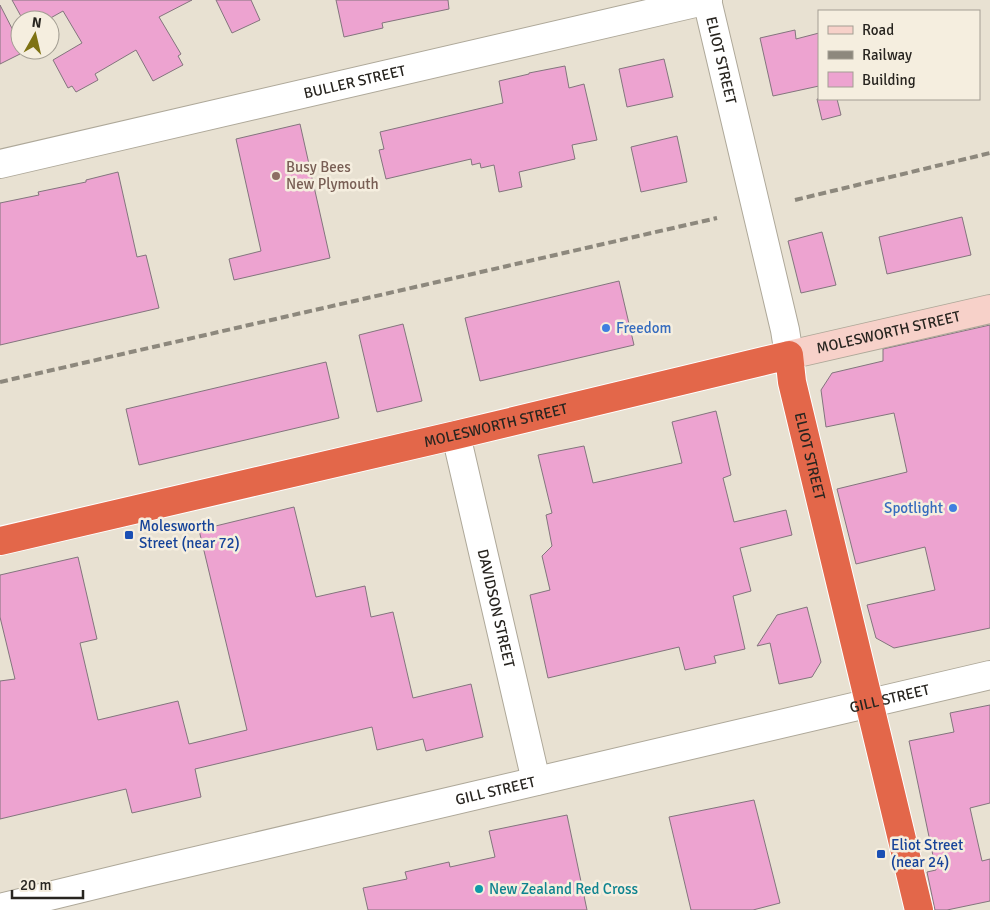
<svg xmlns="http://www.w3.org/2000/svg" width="990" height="910" font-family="Signika,sans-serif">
  <rect width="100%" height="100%" fill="#e8e1d2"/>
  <!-- building -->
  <g fill="#eda3d0" stroke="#83757d">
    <polygon points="12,0 192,0 159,17 181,54 178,56 183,65 153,81 136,50 95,74 98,80 76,92 72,86 68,88 53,60 82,43 63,11 47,20 23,20"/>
    <polygon points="216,0 251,0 260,20 232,33"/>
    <polygon points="336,0 448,0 449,9 382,23 383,28 344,37"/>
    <polygon points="0,5 20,44 20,54 0,64"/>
    <polygon points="795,30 796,39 819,33 819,86 773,96 760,38"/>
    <polygon points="664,59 673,97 627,107 619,69"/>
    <polygon points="565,66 569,88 584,84 597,140 572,145 575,159 519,172 522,187 499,192 494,165 481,168 480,163 472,165 471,159 386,179 379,150 384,149 380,132 503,103 499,81 529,74 529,73"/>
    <polygon points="817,99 837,99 841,115 822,120"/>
    <polygon points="300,124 330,258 234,280 229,259 261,251 236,139"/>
    <polygon points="677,136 687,182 641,192 631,147"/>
    <polygon points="118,172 137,257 146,255 159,308 0,345 0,203 39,195 38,192 86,182 86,180"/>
    <polygon points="962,217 971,255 887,274 879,237"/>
    <polygon points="822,232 836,285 801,293 788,241"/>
    <polygon points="619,281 634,345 480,381 465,318"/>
    <polygon points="403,324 422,401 377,412 359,335"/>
    <polygon points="990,325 990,628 894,648 876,638 867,605 935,590 925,547 856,564 837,489 907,472 894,413 826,427 821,390 832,373 883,361 883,349"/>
    <polygon points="326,362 339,418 139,465 126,409"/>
    <polygon points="716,411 731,475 723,478 734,522 786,510 792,535 740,548 751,591 733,596 745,649 714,656 716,663 685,670 679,647 548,678 530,595 550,590 542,556 552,546 546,515 552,513 538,455 584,446 593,483 682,463 672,422"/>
    <polygon points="294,507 316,597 365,586 371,617 393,612 413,698 471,684 483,737 426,751 423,739 377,750 372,727 195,769 201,797 132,813 126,789 0,819 0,681 15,679 0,617 0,575 78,557 97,639 80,643 98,720 178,701 189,744 247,730 199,530"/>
    <polygon points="807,607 821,662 812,677 779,684 770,643 757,646 777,615"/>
    <polygon points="990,705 990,803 970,808 982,861 990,859 990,901 947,910 935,910 927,872 936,870 909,741 954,732 950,713"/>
    <polygon points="754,800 780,903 753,910 691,910 669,817"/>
    <polygon points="567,815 587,910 368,910 363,888 407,879 405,872 449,862 450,867 495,857 489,831"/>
  </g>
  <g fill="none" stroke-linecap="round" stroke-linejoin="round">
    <!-- street casing -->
    <g stroke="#aea899" stroke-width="30">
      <g id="street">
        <path id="s1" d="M707,0l78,330 4,25"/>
        <path id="s2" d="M0,164l708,-164"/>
        <path id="s3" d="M456,435l80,346"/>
        <path id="s4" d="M0,908l144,-35 846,-198"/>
      </g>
    </g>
    <!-- secondary casing -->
    <g stroke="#aea899" stroke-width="30">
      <g id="secondary">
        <path id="s5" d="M789,355l201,-46"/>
      </g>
    </g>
    <!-- highway casing -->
    <g stroke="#fff" stroke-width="30">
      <g id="highway">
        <path id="s6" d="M0,541l456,-106 333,-80 3,27 127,528"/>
      </g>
    </g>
    <!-- street -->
    <use href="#street" stroke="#fff" stroke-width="28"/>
    <!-- secondary -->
    <use href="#secondary" stroke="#f7d1c9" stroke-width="28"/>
    <!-- highway -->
    <use href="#highway" stroke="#e3674a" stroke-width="28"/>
    <!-- rail -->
    <g stroke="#8d887d" stroke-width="4" stroke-dasharray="8 4" stroke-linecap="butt">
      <polyline points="795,200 990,153"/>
      <polyline points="0,382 717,218"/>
    </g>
  </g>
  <!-- markers -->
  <circle fill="#8d6e63" stroke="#f5eedf" stroke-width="2" cx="276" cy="176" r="5"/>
  <g fill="#3f7fe0" stroke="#f5eedf" stroke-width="2">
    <circle cx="606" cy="328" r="5"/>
    <circle cx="953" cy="508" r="5"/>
  </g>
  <g fill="#1a4fb4" stroke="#f5eedf" stroke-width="2">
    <rect x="124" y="530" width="10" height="10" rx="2.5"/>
    <rect x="876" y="849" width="10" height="10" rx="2.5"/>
  </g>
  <circle fill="#0f9aa8" stroke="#f5eedf" stroke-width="2" cx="479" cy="889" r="5"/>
  <g text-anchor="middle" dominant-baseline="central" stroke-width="5" stroke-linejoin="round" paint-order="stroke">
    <!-- street labels -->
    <g font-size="15" fill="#282520" stroke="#f5eedf">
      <text stroke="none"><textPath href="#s1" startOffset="62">ELIOT STREET</textPath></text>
      <text stroke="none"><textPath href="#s2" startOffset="364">BULLER STREET</textPath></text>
      <text stroke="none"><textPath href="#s5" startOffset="102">MOLESWORTH STREET</textPath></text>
      <text stroke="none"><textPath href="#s6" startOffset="509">MOLESWORTH STREET</textPath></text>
      <text stroke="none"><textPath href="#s6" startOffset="914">ELIOT STREET</textPath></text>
      <text stroke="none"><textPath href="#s3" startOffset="178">DAVIDSON STREET</textPath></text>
      <text stroke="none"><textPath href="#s4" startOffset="914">GILL STREET</textPath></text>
      <text stroke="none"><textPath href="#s4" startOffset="509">GILL STREET</textPath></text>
    </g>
    <!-- education labels -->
    <g font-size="15" fill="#785e54" stroke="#f5eedf" text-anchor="start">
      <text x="286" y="167">Busy Bees<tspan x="286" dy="17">New Plymouth</tspan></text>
    </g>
    <!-- shop labels -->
    <g font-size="15" fill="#366cbe" stroke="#f5eedf" text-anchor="start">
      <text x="616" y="328">Freedom</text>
      <text x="943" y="508" text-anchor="end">Spotlight</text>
    </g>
    <!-- transit labels -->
    <g font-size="15" fill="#164399" stroke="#f5eedf" text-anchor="start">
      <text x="139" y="526">Molesworth<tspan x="139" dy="17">Street (near 72)</tspan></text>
      <text x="891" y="845">Eliot Street<tspan x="891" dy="17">(near 24)</tspan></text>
    </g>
    <!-- culture labels -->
    <g font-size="15" fill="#0d838f" stroke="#f5eedf" text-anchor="start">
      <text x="489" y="889">New Zealand Red Cross</text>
    </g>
  </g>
  <!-- legend -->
  <rect x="818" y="10" width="162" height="90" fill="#f5eedf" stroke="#a39e93"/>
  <rect x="828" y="26" width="25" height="8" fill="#f7d1c9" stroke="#a39e93"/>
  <text x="862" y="35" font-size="15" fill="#282520">Road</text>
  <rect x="828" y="51" width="25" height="8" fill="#8d887d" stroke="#a39e93"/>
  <text x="862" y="60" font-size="15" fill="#282520">Railway</text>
  <rect x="828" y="72" width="25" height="15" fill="#eda3d0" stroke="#a39e93"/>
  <text x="862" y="85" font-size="15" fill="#282520">Building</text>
  <!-- north arrow -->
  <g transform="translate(35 35) rotate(8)"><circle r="24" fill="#f5eedf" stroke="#a39e93"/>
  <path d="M0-4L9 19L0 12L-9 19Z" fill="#7e7213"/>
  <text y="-8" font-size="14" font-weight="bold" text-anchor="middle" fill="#282520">N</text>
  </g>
  <!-- scale -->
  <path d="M12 890v8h71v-8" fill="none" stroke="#282520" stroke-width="2.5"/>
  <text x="20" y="890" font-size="15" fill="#282520" stroke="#f5eedf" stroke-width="4" paint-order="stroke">20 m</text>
</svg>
